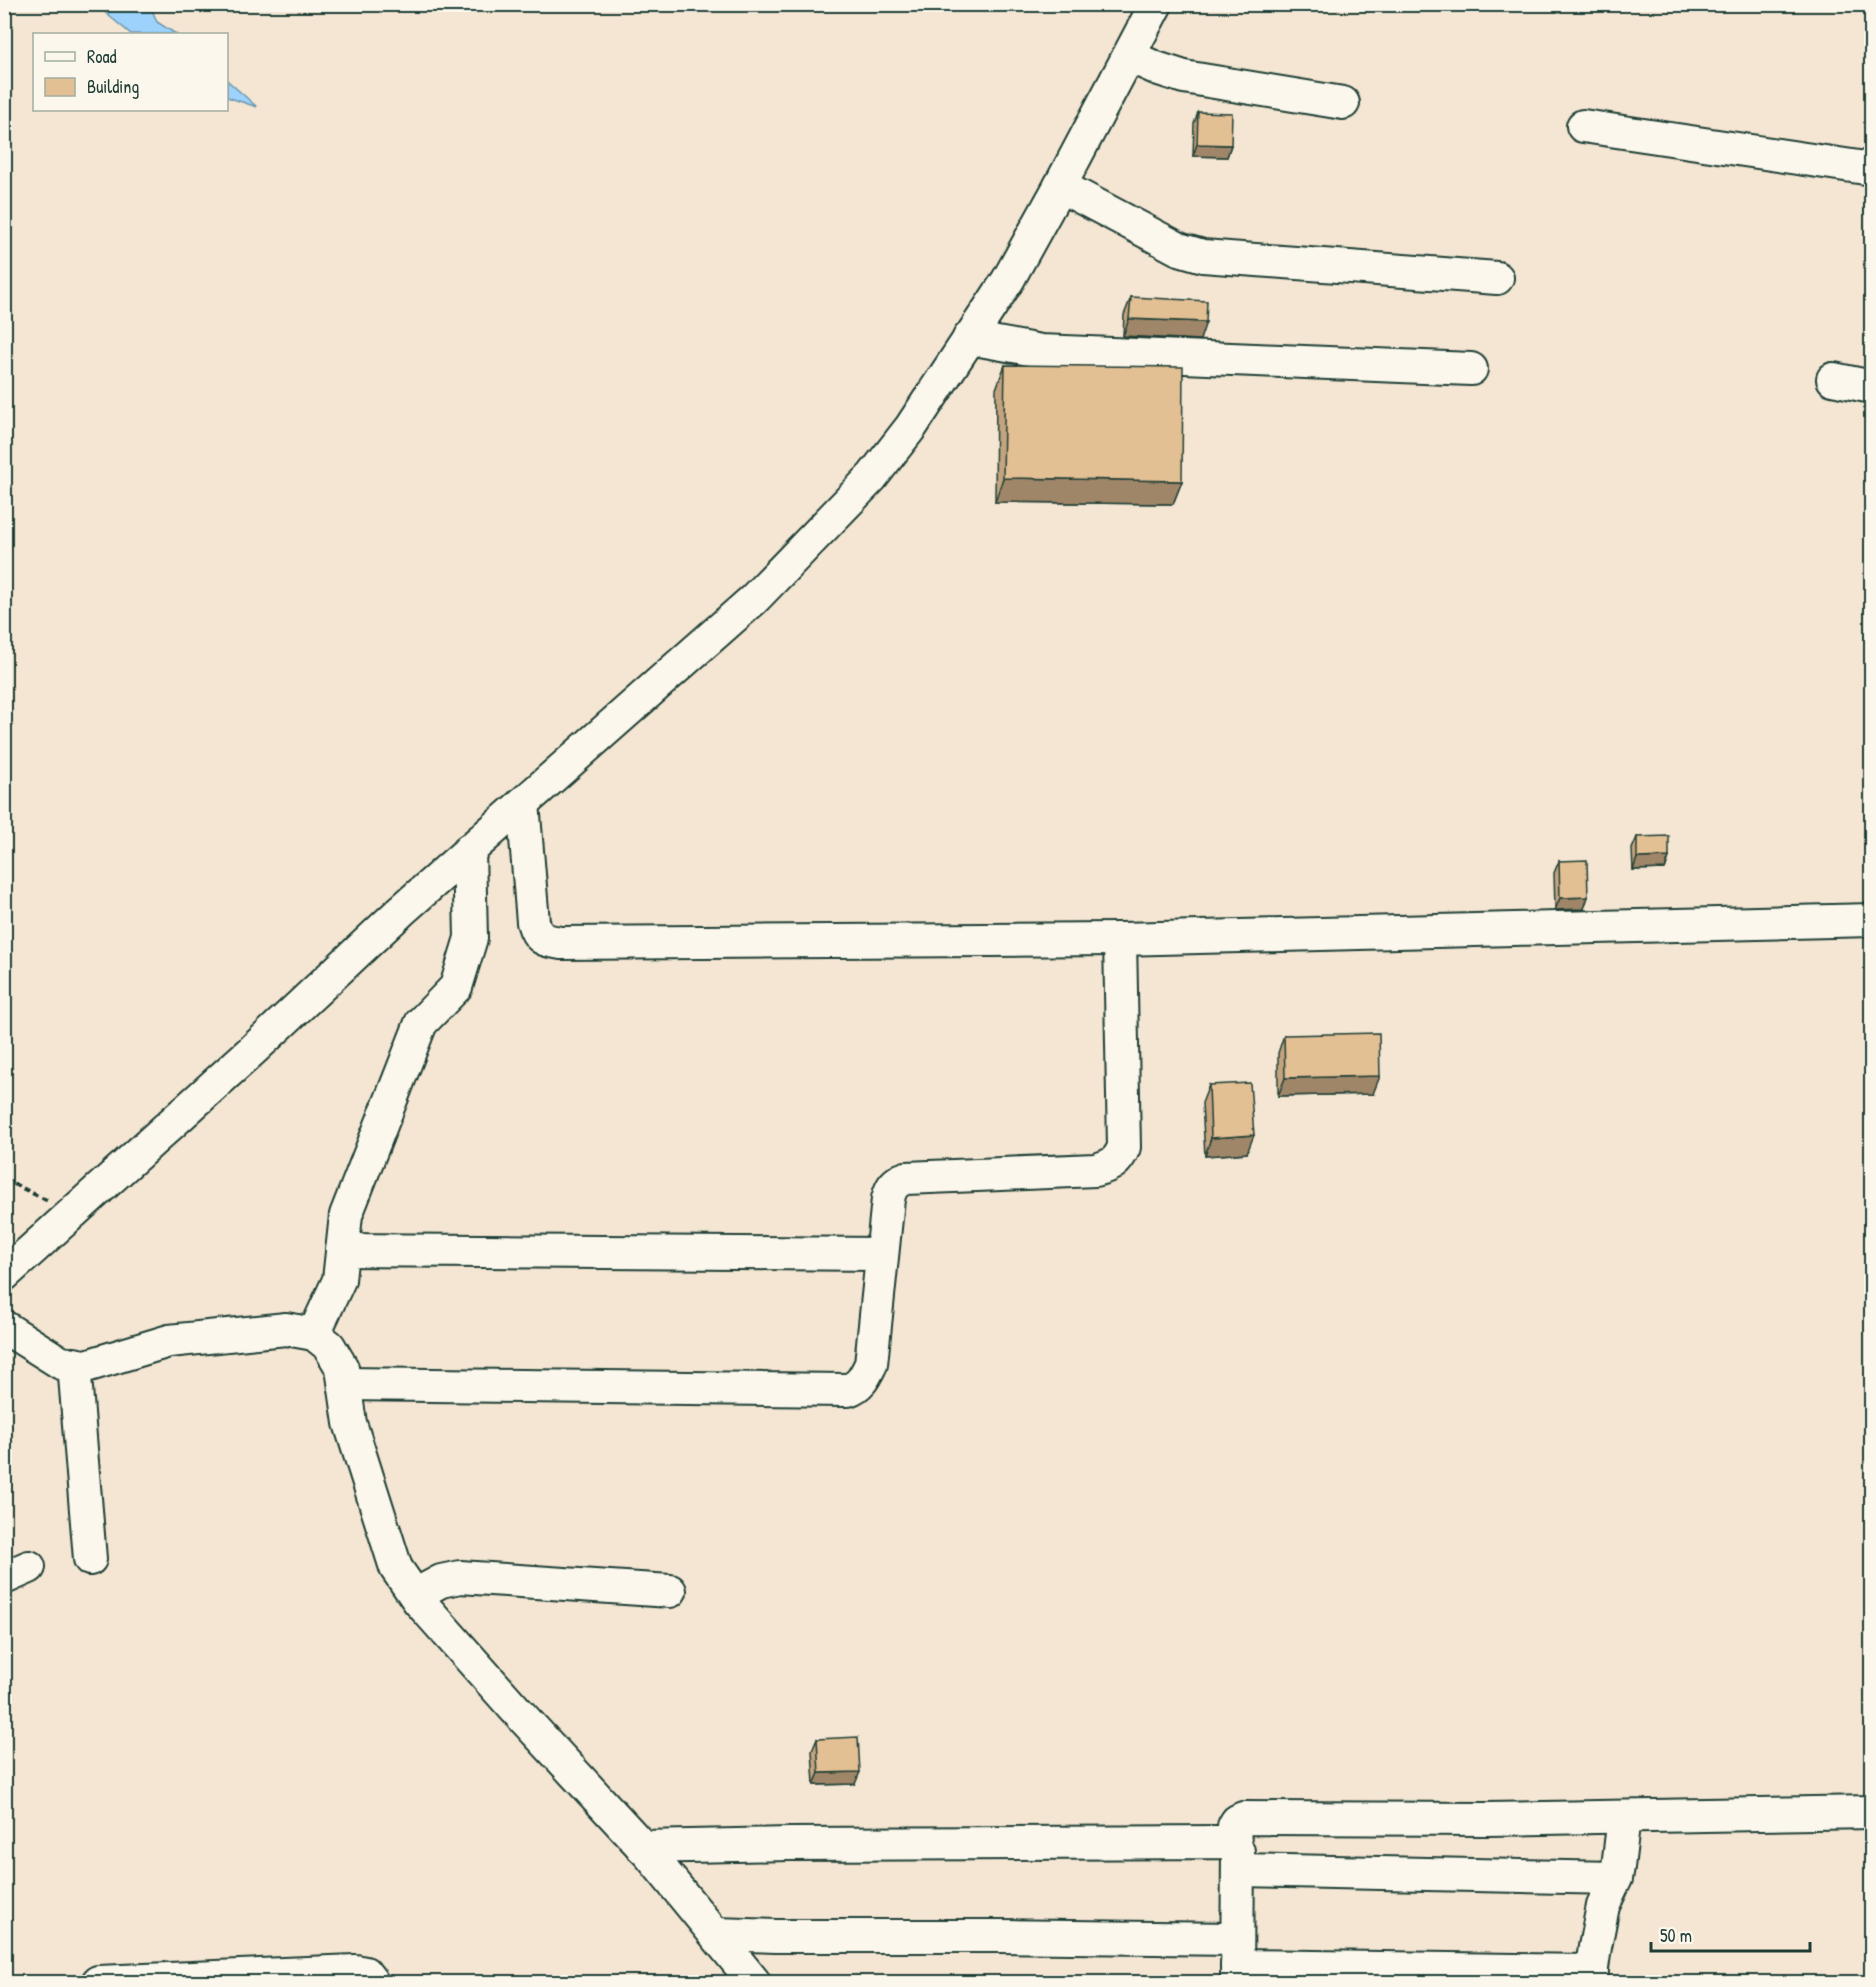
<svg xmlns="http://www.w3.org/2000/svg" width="1876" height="1987" font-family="'Patrick Hand',sans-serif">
  <rect width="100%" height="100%" fill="#f4e6d2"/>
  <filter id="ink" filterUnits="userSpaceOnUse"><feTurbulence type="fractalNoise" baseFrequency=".0167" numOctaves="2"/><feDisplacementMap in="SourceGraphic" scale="12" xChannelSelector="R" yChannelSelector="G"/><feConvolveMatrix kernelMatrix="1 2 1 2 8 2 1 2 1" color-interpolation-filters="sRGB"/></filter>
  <g filter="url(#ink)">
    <!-- water -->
    <g fill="#9dd2fc" stroke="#6b96ac" stroke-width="1.5">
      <polygon points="96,5 150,5 157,22 176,34 131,34"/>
      <polygon points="227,80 229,82 257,107 227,97"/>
    </g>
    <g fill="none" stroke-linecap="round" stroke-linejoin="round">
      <!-- minor casing -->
      <g stroke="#1f3d34" stroke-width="36">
        <g id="minor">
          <polyline points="1129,56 1156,68 1184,77 1343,103"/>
          <polyline points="1583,126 1872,169"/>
          <polyline points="1060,186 1179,249 1203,256 1497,278"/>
          <polyline points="969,338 1041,351 1471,369"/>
          <polyline points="1833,379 1872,387"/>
          <path d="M523,803l10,119c5,18 11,18 28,21l559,-4 752,-19"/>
          <polyline points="342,1250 882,1254"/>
          <polyline points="4,1275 256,1047 401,911 753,600 872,477 911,427 1008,280 1060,186 1156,4"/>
          <polyline points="4,1327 61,1363 86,1366 169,1341 286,1329 314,1334 329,1346 342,1368 350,1423 396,1568 418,1600 516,1710 650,1855 754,1982"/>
          <polyline points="314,1334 339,1280 346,1215 421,1023 456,987 471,938 469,850"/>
          <polyline points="74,1364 90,1559"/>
          <path d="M345,1384l503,6c13,-4 17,-14 23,-26l17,-165c3,-12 6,-17 18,-21l189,-8c16,-4 23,-8 29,-23l-4,-208"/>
          <polyline points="4,1578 29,1567"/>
          <polyline points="415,1595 441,1581 460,1577 670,1591"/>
          <polyline points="1235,1845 1234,1826 1237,1821 1243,1818 1487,1819 1872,1812"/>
          <polyline points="642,1847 789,1844 1226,1842 1235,1845 1238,1851 1237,1982"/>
          <polyline points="1238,1870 1616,1878"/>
          <polyline points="715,1934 776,1936 998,1936 1237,1939"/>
          <polyline points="1237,1966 1592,1971"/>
          <polyline points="98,1982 355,1971 365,1973 372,1982"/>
          <polyline points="1590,1982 1595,1947 1603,1906 1616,1878 1618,1867 1624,1817"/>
        </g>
      </g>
      <!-- path -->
      <polyline stroke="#1f3d34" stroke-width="4" stroke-dasharray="6 4.5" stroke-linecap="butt" points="4,1179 48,1201"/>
      <!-- minor -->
      <use href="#minor" stroke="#fbf7ec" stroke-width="32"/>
    </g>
    <!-- wall -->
    <g fill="#c3a47f" stroke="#1f3d34" stroke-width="1.5">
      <polygon points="1198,112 1231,145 1227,157 1193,156 1194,124"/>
      <polygon points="1131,297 1200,340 1123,336 1124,315"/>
      <polygon points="1005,365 1182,481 1173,504 995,502 996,389"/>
      <polygon points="1637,837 1669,857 1665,869 1633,870 1632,849"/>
      <polygon points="1559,861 1584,909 1555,910 1554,873"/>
      <polygon points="1284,1035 1373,1094 1278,1096 1278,1053"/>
      <polygon points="1209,1085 1247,1153 1205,1156 1202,1103"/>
      <polygon points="817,1739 855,1784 814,1785 812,1751"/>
    </g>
    <!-- shaded-wall -->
    <g fill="#9f8668" stroke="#1f3d34" stroke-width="1.5">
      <polygon points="1197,144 1231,145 1227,157 1193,156"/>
      <polygon points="1129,319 1206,322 1200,340 1123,336"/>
      <polygon points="1003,478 1182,481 1173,504 995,502"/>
      <polygon points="1669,857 1665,869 1633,870 1637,858"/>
      <polygon points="1588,897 1584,909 1555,910 1560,898"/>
      <polygon points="1380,1076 1373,1094 1278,1096 1285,1078"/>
      <polygon points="1254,1135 1247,1153 1205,1156 1211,1138"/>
      <polygon points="860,1772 855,1784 814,1785 819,1773"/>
    </g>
    <!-- building -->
    <g fill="#e3bf94" stroke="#1f3d34" stroke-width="1.5">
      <polygon points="1198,112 1232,113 1231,145 1197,144"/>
      <polygon points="1131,297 1207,301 1206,322 1129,319"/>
      <polygon points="1005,365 1183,367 1182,481 1003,478"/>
      <polygon points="1669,836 1669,857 1637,858 1637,837"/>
      <polygon points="1587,860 1588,897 1560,898 1559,861"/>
      <polygon points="1379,1033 1380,1076 1285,1078 1284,1035"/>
      <polygon points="1250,1083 1254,1135 1211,1138 1209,1085"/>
      <polygon points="858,1737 860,1772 819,1773 817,1739"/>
    </g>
  </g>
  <!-- margin -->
  <rect width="1876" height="1987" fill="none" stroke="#fbf7ec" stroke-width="24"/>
  <rect x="12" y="12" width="1852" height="1963" fill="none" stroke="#1f3d34" stroke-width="2" filter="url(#ink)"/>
  <!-- legend -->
  <rect x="33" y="33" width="195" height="78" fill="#fbf7ec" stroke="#a3ada2" stroke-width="1.5"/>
  <rect x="45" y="52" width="30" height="9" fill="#fbf7ec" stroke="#a3ada2" stroke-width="1.5"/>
  <text x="87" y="63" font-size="18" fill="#1f3d34">Road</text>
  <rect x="45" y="78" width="30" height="18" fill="#e3bf94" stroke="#a3ada2" stroke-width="1.5"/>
  <text x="87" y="93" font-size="18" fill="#1f3d34">Building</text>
  <!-- scale -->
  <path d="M1651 1942v9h159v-9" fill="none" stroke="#1f3d34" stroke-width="3"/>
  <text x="1660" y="1942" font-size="18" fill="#1f3d34" stroke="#fbf7ec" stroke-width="4.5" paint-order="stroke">50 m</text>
</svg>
